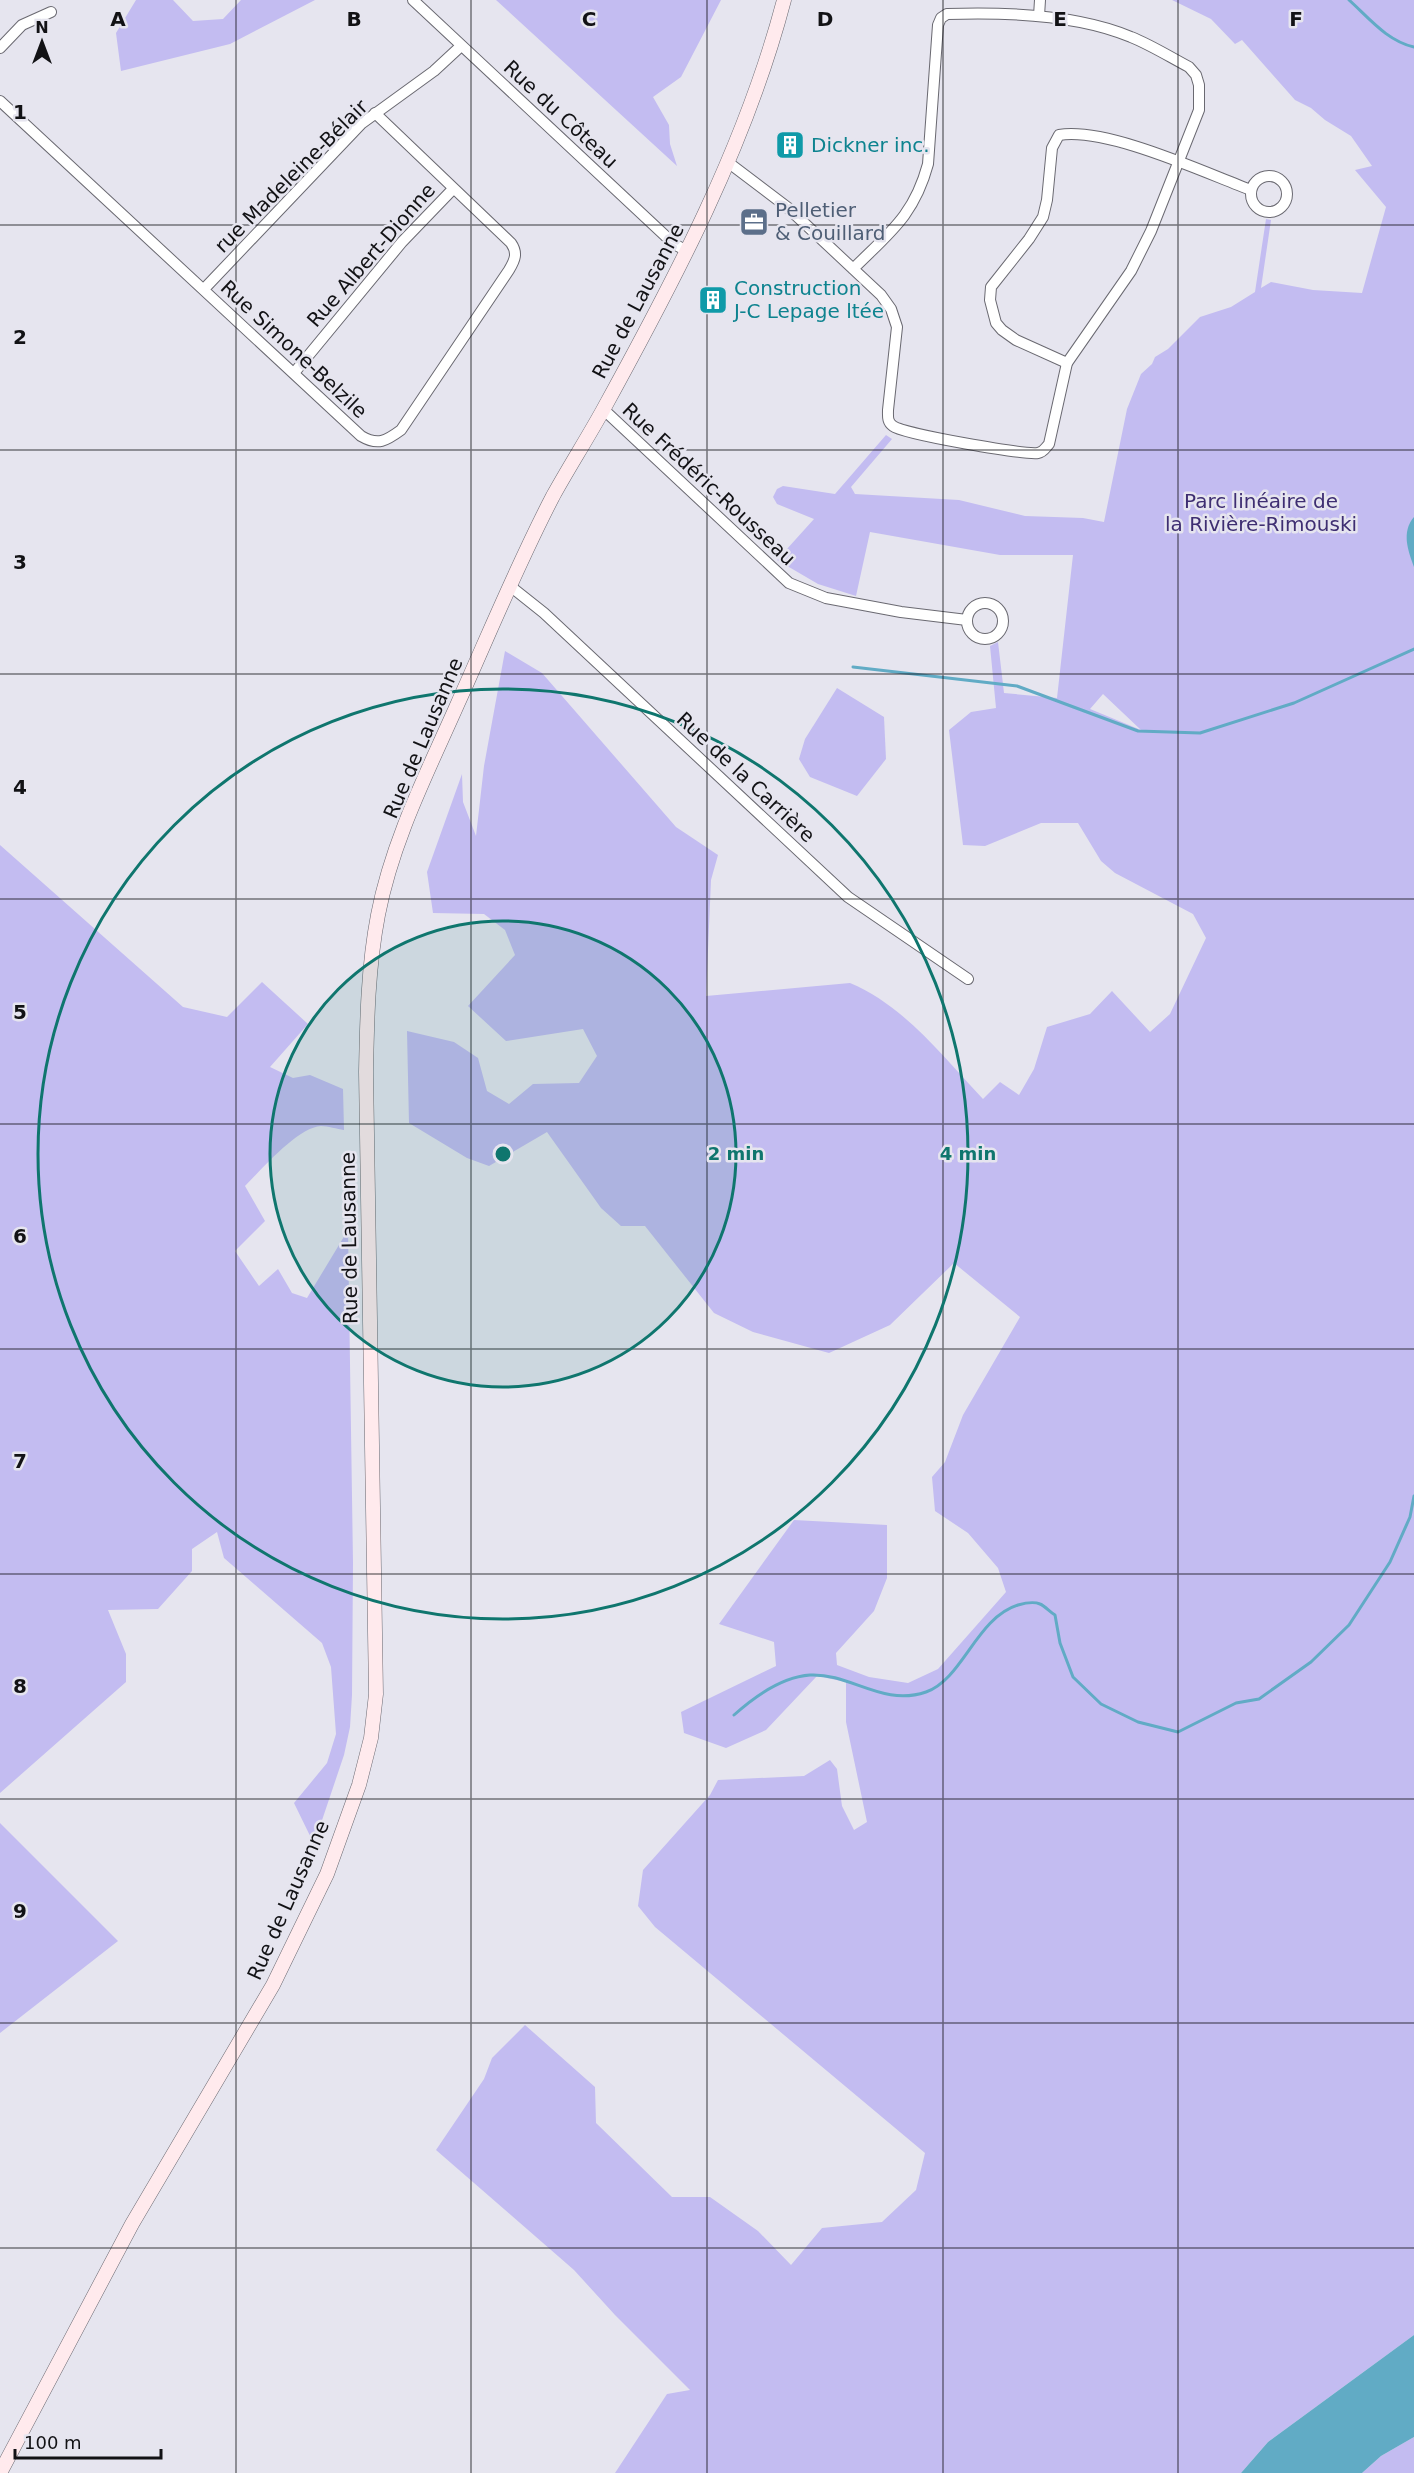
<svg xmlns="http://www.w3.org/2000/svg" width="1414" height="2473" font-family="'DejaVu Sans',sans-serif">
  <rect width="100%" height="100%" fill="#e6e5ef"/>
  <!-- green -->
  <g fill="#c3bcf1" fill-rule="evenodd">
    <polygon points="136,0 173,0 193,21 223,19 241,0 315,0 230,44 121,71 116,33"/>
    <polygon points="496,0 721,0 681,77 653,97 669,125 670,144 677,166"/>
    <path d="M1172,0h242v2335l-146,107 -27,31h-626l52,-79 23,-4 -75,-75 -41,-45 -138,-120 48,-71 8,-21 33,-33 70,62 1,36 76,74h38l48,34 33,34 31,-37 60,-6 34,-32 9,-37 -270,-226 -17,-21 5,-36 67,-75 8,-15 86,-4 26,-16 7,9 5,37 12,24 13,-8 -21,-100v-40l-29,-6 -51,54 -40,18 -42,-15 -3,-21 95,-46 -2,-24 -55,-18 75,-104 93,5v53l-13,33 -38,42 1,12 32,12 39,6 30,-14 68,-77 -8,-24 -30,-35 -33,-22 -3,-34 13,-15 18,-47 57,-98 -66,-54 -64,62 -61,28 -76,-21 -39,-19 -69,-87h-24l-20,-18 -54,-76 -58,34 -22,-8 -58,-35 -2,-92 47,11 24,16 9,33 22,13 24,-20 46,-1 18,-27 -14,-27 -77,12 -38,-35 47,-51 -10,-25 -21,-16 -51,-1 -6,-41 35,-98 1,28 13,34 8,-70 21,-115 37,22 134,154 42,28 -7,25 -5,116 144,-13c55,23 93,74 133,116l17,-17 19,13 15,-26 13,-42 43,-13 22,-23 38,41 20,-18 36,-76 -13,-24 -78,-41 -14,-12 -23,-38h-37l-56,23 -22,-1 -14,-115 22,-18 25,-4 -6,-62 8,-4 6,51 53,5 16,-143h-73l-130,-23 -14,64 -38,-12 -41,-24 37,-41 -37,-15 -4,-7 4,-8 6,-3 52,8 51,-59 6,4 -41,48 4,7 104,6 66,16 58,2 21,4 23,-113 14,-35 11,-10 3,-7 13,-8 32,-32 31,-10 24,-15 11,-73 5,1 -10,68 10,-6 42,8 49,3 24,-86 -31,-37 17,-4 -21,-30 -26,-16 -14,-12 -16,-8 -53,-60 -7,4 -24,-25zM1103,694l38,36 -51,-21z"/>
    <polygon points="837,688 884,717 886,759 857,796 810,777 799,759 805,739"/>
    <path d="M0,845l183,162 44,10 35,-35 46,42 -38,43 23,11 17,-3 33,14 1,41c-7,-1 -16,-4 -23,-4 -23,1 -60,44 -76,60l20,35 -30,30 24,35 19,-17 14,24 15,5 41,-68 5,333 -1,132 -2,32 -6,28 -30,89 -20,-41 33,-40 9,-29 -5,-67 -9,-24 -98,-85 -7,-26 -25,17v22l-34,38 -50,1 18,44v28l-126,111z"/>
    <polygon points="0,1823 118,1941 0,2033"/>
    <polygon points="1414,2437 1414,2473 1362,2473 1381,2456"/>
  </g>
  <!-- water -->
  <g fill="#61abc5">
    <path d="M1414,517v50c-6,-16 -13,-35 0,-50z"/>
    <polygon points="1414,2335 1414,2437 1381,2456 1362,2473 1241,2473 1268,2442"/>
  </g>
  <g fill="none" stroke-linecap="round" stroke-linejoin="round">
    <!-- stream -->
    <g stroke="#61abc5" stroke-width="3">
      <path d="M1349,0c20,18 38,41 65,47"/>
      <polyline points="853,667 1017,686 1138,731 1200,733 1294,703 1414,649"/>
      <path d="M734,1715c20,-18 47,-38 76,-40 41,-2 72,32 116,17 37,-13 50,-74 92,-87 7,-2 15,-4 22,-1 5,2 10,8 15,11l5,28 13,34 28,27 37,18 40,10 58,-29 23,-4 52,-37 38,-37 41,-63 20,-45 4,-21"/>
    </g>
    <!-- street casing -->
    <g stroke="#6a6971" stroke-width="12">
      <g id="street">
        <polyline points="413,0 674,244 687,251"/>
        <polyline points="1039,16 1040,0"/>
        <polyline points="0,48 22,25 51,12"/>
        <path d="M0,101l361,335c17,10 25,5 40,-6l108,-160c6,-10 9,-17 2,-27l-136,-130"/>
        <path d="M729,163l58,44 94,88 10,14 6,18 -9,83c0,6 -1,12 5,16 10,8 132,29 145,27 6,-1 7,-5 11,-9l18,-81 64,-92 20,-40 48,-121v-25l-3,-10 -7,-8c-19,-10 -38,-22 -58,-30 -54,-23 -126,-25 -184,-23l-6,4 -3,7 -10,139c-14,52 -39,69 -75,105"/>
        <circle cx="1269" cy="194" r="18"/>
        <polyline points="204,289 361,124 434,71 461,46"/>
        <path d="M1067,363l-51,-23 -14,-10 -6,-7 -6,-23 1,-13 38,-48 14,-22 4,-17 5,-52 7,-13c48,-8 144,37 192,55"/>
        <polyline points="294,373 402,242 453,189"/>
        <polyline points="603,409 789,583 826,598 901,612 967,620"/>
        <polyline points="510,586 544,613 848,897 968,979"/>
        <circle cx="985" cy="621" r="18"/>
      </g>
    </g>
    <!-- secondary casing -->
    <g stroke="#6a6971" stroke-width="15">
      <path id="secondary" d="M0,2473l132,-249 141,-239 54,-111 32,-89 12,-47 5,-44 -10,-622c1,-52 2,-105 12,-157 14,-74 50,-144 80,-212 31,-69 60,-140 95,-207 16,-29 34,-57 50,-86 72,-131 143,-265 181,-410"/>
    </g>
    <!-- street -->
    <use href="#street" stroke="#fff" stroke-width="10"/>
    <!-- secondary -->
    <use href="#secondary" stroke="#ffeaed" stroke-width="14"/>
  </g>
  <!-- grid -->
  <path fill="none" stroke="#121215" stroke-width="1.5" stroke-opacity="0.55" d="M236,0v2473M471,0v2473M707,0v2473M943,0v2473M1178,0v2473M0,225h1414M0,450h1414M0,674h1414M0,899h1414M0,1124h1414M0,1349h1414M0,1574h1414M0,1799h1414M0,2023h1414M0,2248h1414"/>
  <!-- distance rings -->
  <circle cx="503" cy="1154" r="233" fill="#0f766e" fill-opacity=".12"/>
  <g fill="none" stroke="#0f766e" stroke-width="3">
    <circle cx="503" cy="1154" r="233"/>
    <circle cx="503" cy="1154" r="465"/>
  </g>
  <!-- icons -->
  <defs>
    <g id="building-square" transform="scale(1.5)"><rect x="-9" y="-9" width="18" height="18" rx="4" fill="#0f9aa8" stroke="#e6e5ef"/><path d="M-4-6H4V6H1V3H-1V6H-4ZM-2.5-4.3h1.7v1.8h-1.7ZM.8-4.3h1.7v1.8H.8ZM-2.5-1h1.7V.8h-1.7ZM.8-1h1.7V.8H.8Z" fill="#fff"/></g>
    <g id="office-square" transform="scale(1.5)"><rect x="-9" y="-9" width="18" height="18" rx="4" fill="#5c6f8a" stroke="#e6e5ef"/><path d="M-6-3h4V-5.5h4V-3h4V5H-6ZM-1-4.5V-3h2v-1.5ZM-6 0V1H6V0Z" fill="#fff"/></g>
  </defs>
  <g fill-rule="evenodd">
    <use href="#building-square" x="790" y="145"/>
    <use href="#office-square" x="754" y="222"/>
    <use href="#building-square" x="713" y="300"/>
  </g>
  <g text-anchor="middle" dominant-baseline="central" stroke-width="5" stroke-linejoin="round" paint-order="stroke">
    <!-- street labels -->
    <g font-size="20" fill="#121215" stroke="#e6e5ef">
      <text transform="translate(561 114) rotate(43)">Rue du Côteau</text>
      <text transform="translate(291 176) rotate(-45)">rue Madeleine-Bélair</text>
      <text transform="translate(371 255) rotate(-49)">Rue Albert-Dionne</text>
      <text transform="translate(638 301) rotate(-62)">Rue de Lausanne</text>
      <text transform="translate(294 349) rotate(43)">Rue Simone-Belzile</text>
      <text transform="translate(709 484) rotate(43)">Rue Frédéric-Rousseau</text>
      <text transform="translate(423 738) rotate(-67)">Rue de Lausanne</text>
      <text transform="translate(746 777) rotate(43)">Rue de la Carrière</text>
      <text transform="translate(349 1238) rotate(-91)">Rue de Lausanne</text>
      <text transform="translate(288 1900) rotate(-66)">Rue de Lausanne</text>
    </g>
    <!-- culture labels -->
    <g font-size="20" fill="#0d838f" stroke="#e6e5ef" text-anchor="start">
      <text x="811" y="145">Dickner inc.</text>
      <text x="734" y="288">Construction<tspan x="734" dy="23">J-C Lepage ltée</tspan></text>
    </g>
    <!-- service labels -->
    <g font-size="20" fill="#4e5e75" stroke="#e6e5ef" text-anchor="start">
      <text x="775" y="210">Pelletier<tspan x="775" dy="23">&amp; Couillard</tspan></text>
    </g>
    <!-- park labels -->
    <g font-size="20" fill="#3e2e72" stroke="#e6e5ef">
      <text x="1261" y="501">Parc linéaire de<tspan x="1261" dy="23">la Rivière-Rimouski</tspan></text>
    </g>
  </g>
  <g font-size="20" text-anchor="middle" font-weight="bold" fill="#121215" stroke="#e6e5ef" stroke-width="5" stroke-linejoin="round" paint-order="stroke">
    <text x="118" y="26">A</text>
    <text x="354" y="26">B</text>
    <text x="589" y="26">C</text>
    <text x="825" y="26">D</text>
    <text x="1060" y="26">E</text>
    <text x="1296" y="26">F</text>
    <text x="20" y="119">1</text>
    <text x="20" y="344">2</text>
    <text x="20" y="569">3</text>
    <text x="20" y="794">4</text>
    <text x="20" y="1019">5</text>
    <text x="20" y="1243">6</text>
    <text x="20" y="1468">7</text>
    <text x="20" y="1693">8</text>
    <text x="20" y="1918">9</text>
  </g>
  <circle cx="503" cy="1154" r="9" fill="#0f766e" stroke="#e6e5ef" stroke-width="3"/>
  <g font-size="18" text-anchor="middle" font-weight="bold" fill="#0f766e" stroke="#e6e5ef" stroke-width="5" stroke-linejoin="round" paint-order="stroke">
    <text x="736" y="1160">2 min</text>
    <text x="968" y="1160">4 min</text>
  </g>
  <!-- north arrow -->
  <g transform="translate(42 42)" stroke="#e6e5ef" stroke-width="4.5" paint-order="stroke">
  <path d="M0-4.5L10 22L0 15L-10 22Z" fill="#121215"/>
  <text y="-9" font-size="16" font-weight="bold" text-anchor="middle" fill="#121215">N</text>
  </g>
  <!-- scale -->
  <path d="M15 2449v9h146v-9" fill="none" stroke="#121215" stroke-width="3"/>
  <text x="24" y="2449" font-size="18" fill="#121215" stroke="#e6e5ef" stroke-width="4.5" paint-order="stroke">100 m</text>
</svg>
